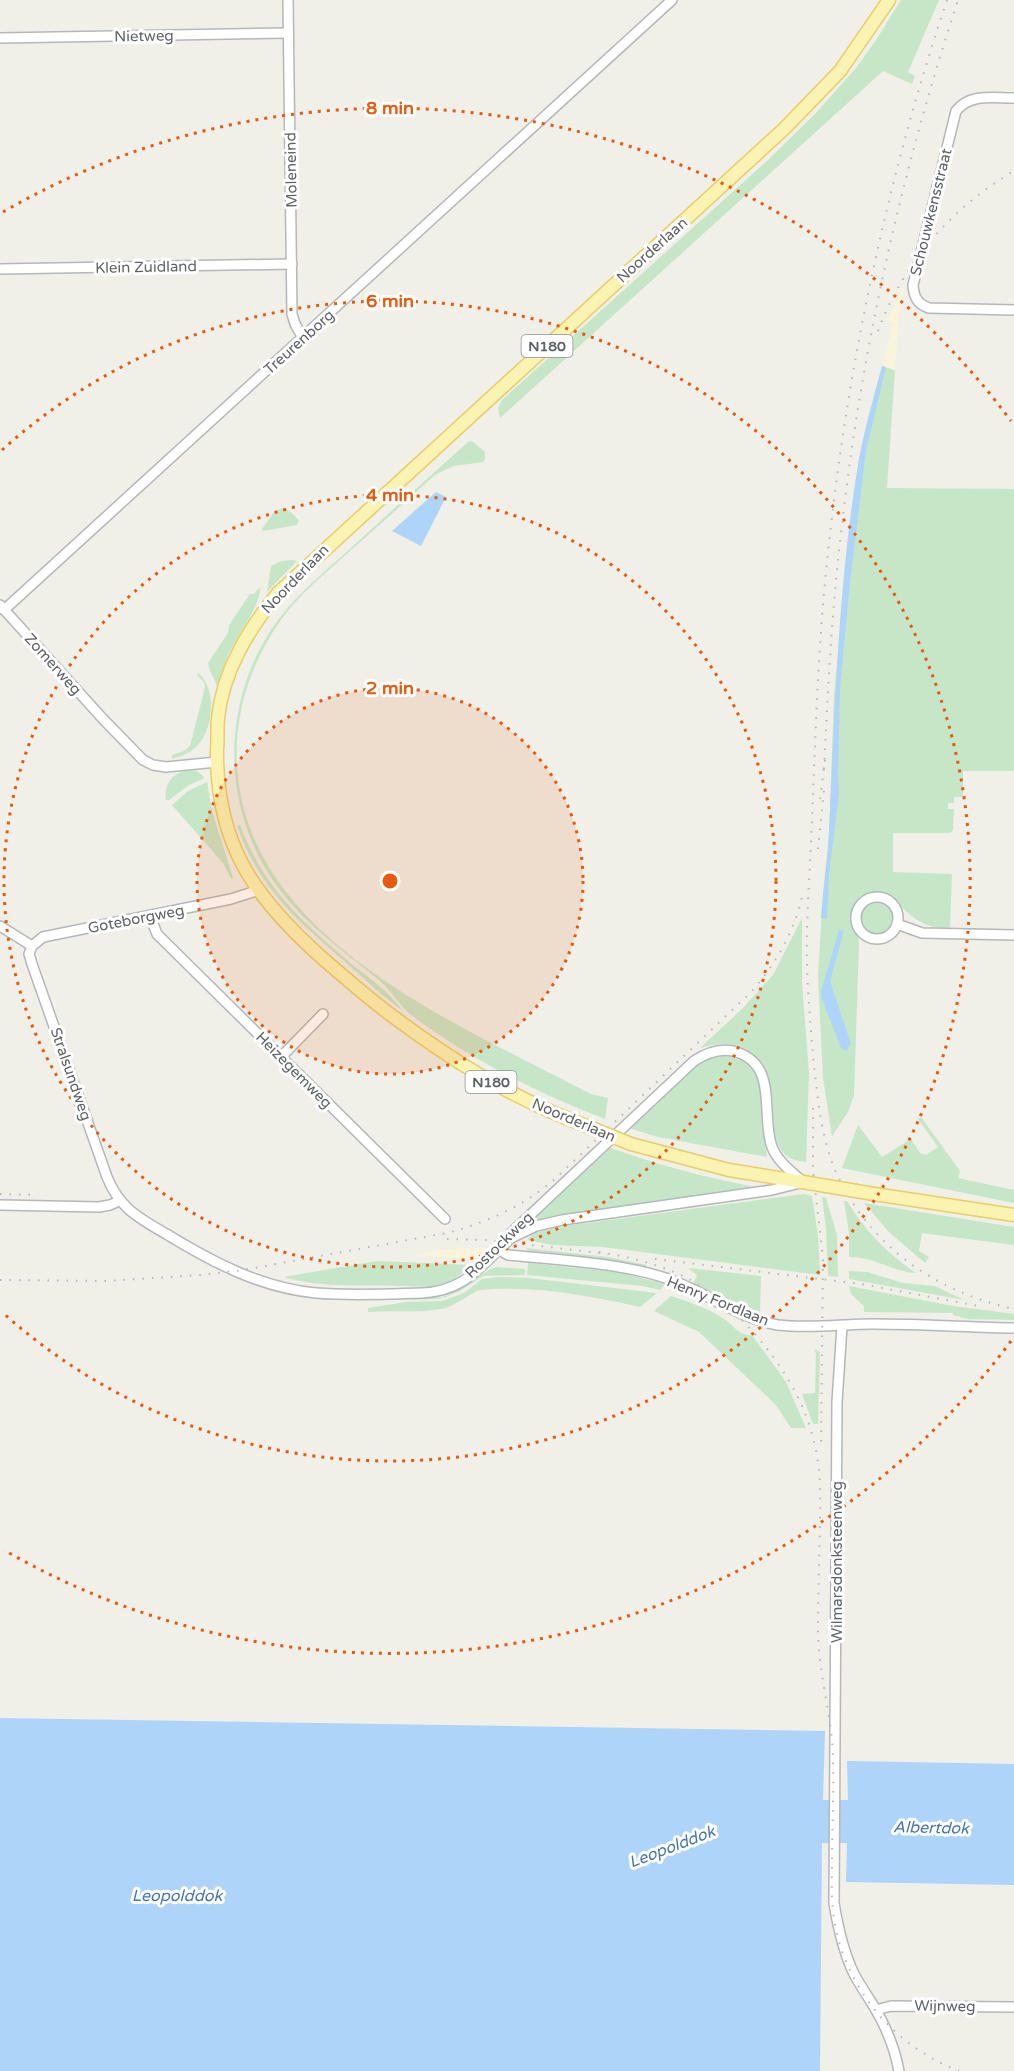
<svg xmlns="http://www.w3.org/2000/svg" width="1014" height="2071" font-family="'Varela Round',sans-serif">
  <rect width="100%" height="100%" fill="#f0efe8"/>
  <!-- green -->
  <g fill="#c6e6c8">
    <polygon points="901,0 939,0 908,72 915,76 912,84 883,71 500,418 498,408 502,400 768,160 816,113 856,68 876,40"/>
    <path d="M882,366l13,4 -8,118 127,1v282h-51v26h-9v6h-6v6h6l-1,21 -3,3h-57v39l59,2 -2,53c-7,3 -15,1 -22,-2 -29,-10 -34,-42 -68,-28 -17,19 -2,26 -1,46l-5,152 -6,17 -16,24 -9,-58 -5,-102 5,-83 6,-58 5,-139 16,-172 9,-65z"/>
    <path d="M472,441l13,11v7l-2,3 -29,4 -18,8c-32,29 -63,57 -95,85 -21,19 -44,38 -60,61 -30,42 -47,93 -44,145 9,174 221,259 354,329l17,4 -3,21c-68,-26 -135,-60 -194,-104 -11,-9 -20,-24 -32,-35 -37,-30 -77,-58 -105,-98 -50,-72 -53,-169 -8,-244 21,-36 54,-62 85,-90 39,-36 78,-71 117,-106z"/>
    <polygon points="282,508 287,509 299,520 297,525 263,531 262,529 274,512"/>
    <polygon points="293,560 297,561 267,592 271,566 282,561"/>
    <path d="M260,587c1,19 -23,48 -32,68 -4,10 -7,21 -11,31l-7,-15 -2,-8 20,-30 1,-8 21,-31h4z"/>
    <path d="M198,673c19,15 16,56 -1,73 -7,7 -15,10 -25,13v-4l12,-4 6,-5 15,-59 -1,-5 -7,-7z"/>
    <path d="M186,771h11l8,7 -16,7 -20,15h-3c-2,-14 5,-27 20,-29z"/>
    <polygon points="207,782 212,811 231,871 233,878 231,879 223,863 172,805 188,791"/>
    <path d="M240,825c23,61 59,94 108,136 19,16 40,29 54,49 -17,-11 -35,-29 -51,-43 -52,-45 -90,-75 -114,-141z"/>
    <circle cx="877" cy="917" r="16"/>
    <path d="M802,918v65l7,90 -3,89c-9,-1 -18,-3 -24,-11 -19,-25 3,-74 -30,-98 -17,-12 -33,-10 -52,-5l42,-39 31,-34z"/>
    <path d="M720,1055c37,5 41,23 43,55 1,16 3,32 4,47l-109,-20 -29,-9c21,-20 64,-70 91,-73z"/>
    <polygon points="921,1117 960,1171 958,1178 1014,1190 1014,1203 842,1168 858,1125 882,1157 911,1139 920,1153 926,1155 938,1147 918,1119"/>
    <path d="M608,1147c49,18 100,31 152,41l-226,35 -2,-3z"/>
    <path d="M804,1194l8,2 6,40 2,39 -217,-28 -50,-2 -26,-5c7,-11 31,-13 45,-15z"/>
    <polygon points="822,1197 826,1198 837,1235 838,1277 828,1276 826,1228"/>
    <path d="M844,1201h3c19,31 39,51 69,72 -23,-1 -40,-16 -67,-16v-24z"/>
    <polygon points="864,1203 1014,1227 1014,1245 922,1233 919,1251 929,1257 925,1263 890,1233"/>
    <polygon points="526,1248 608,1257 647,1265 646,1267 529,1252"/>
    <path d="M377,1261l94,4c-8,7 -16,15 -26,19 -15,4 -31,2 -46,2 -39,-1 -78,2 -115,-9z"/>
    <polygon points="528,1263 618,1272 665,1284 660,1290 643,1286 527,1275"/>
    <path d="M496,1267l29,2v6l-42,1 -23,15 -14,6 -9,2 -26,1c11,-3 23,-1 34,-4 19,-6 32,-22 51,-29z"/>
    <polygon points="688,1268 761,1276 760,1313 741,1307 693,1284 697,1275"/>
    <polygon points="849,1271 867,1272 903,1283 935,1286 964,1300 849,1279"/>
    <path d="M500,1277l28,1 129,15 -17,14c-50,-11 -106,-22 -159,-17 -7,0 -26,17 -40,19 -24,4 -49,1 -73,3v-4l38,-6 36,-1 22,-8 18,-14z"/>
    <polygon points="849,1286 953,1306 1014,1314 1014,1320 968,1319 953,1315 953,1313 864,1312 864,1306 851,1294"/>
    <path d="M671,1296c18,6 37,12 53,23 9,6 16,18 28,16l34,47 20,46h-15l-16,-24 -76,-72 -45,-21z"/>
    <polygon points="814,1349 820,1352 818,1424 813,1424 802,1394 815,1393 816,1354"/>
  </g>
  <!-- sand -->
  <g fill="#f9f4da">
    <polygon points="905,284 899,315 895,370 882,366 893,323 887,320"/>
    <polygon points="468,1248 489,1248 477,1260 413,1255 440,1250"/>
  </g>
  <!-- water -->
  <g fill="#aed4fa">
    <path d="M882,366l4,1 -20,84 -16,131 -10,105 -2,88 1,19 -10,81 -2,44 -6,-1c2,-29 7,-58 8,-86 6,-125 9,-250 30,-373 6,-32 15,-63 23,-93z"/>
    <polygon points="436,492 446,497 421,546 392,531"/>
    <polygon points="839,930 844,931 830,981 851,1044 846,1051 841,1048 821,996 822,988"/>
    <polygon points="0,1718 825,1731 823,1800 848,1800 847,1761 1014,1764 1014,1885 846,1882 847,1843 822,1843 820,2071 0,2071"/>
  </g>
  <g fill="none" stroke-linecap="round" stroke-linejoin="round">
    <!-- minor casing -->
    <g stroke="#b5b7bb" stroke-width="12">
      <g id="minor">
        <polyline points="288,0 292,314 295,324 303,338"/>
        <polyline points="0,38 288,33"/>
        <path d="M1014,98c-20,0 -44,-5 -58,13l-43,174c1,12 4,19 16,23l85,2"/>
        <polyline points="0,269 292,264"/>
        <polyline points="0,605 103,719 143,760 153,765 166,767 217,762"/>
        <polyline points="4,610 672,0"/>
        <circle cx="877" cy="918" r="21"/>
        <polyline points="150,916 157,934 445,1219"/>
        <polyline points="897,924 922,933 1014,935"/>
        <polyline points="0,926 32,946"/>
        <path d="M32,946l-3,8 3,10 75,213c13,32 32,41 61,58 46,28 94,53 148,58 35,3 71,1 106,0 42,-2 56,-25 85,-51l4,-9 183,-172c12,-8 24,-13 39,-10 47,12 27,63 39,96 6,15 20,25 31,35"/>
        <polyline points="32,946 43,937 231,899 259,890"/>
        <polyline points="281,1057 323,1014"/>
        <polyline points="0,1205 99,1207 110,1205 119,1201"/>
        <polyline points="509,1239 536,1226 562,1220 772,1190 800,1183"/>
        <path d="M498,1249l10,6c51,5 119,8 166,26 34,13 67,38 104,44 32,4 64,-1 95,-1 47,0 94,3 141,4"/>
        <path d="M842,1326l-5,76 -3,501c4,25 9,48 20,71 7,13 15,24 22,36 11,19 19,40 23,61"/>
        <polyline points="876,2010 891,2006 1014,2007"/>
      </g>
    </g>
    <!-- major casing -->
    <g stroke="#eacd67" stroke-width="15">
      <g id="major">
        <path d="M584,1125c-71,-26 -133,-65 -193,-110 -24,-18 -47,-38 -70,-58 -67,-60 -105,-113 -104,-207 1,-11 0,-22 1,-32 5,-48 31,-89 60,-125l507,-465 55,-57 49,-71"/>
        <polyline points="631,1144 729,1170 803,1182"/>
        <polyline points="874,1194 1014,1215"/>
      </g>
    </g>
    <!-- minor -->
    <use href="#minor" stroke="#fff" stroke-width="9"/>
    <!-- major -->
    <use href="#major" stroke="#faf3b2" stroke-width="12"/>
    <!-- rail -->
    <g stroke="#b5b6b7" stroke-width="2" stroke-dasharray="1.5 8" stroke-linecap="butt">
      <path d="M947,0c-62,185 -102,378 -121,572 -9,91 -11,181 -15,272 -2,40 -5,81 -4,121 1,33 4,67 7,100 4,35 7,71 21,105 34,76 99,121 179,139"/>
      <path d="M878,331c25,-68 73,-123 136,-160"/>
      <path d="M824,769c4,-82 8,-163 18,-244 20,-178 60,-354 116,-525"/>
      <polyline points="820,799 825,760"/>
      <polyline points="818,849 824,790"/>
      <polyline points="813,1108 813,1171 823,1258 821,1449"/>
      <polyline points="0,1194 36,1195"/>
      <polyline points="447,1239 488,1240 608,1254"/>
      <path d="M599,1252c30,5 59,12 86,25 27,14 49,34 69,56 35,40 59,83 65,137 2,19 1,40 1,59 -1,35 -2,70 -2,105 1,43 15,85 15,128 1,33 -1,66 -1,100 0,16 -1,33 1,49 8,72 58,134 126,160"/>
      <polyline points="655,1259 861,1284 979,1306"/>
      <path d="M0,1280l107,1 93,-6 43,-5 204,-37c41,-11 77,-27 109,-55l193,-184c26,-28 46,-63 54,-101"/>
    </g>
    <!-- major-bridge casing -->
    <g stroke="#eacd67" stroke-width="15" stroke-linecap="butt">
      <g id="major-bridge">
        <polyline points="584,1125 631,1144"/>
        <polyline points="803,1182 874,1194"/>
      </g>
    </g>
    <!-- major-bridge -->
    <use href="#major-bridge" stroke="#faf3b2" stroke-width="12"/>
  </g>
  <!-- distance rings -->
  <circle cx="390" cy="881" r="193" fill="#e8590c" fill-opacity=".12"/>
  <g fill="none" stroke="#e8590c" stroke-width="3" stroke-dasharray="3 6">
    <circle cx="390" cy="881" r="193"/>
    <circle cx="390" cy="881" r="386"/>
    <path d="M2 450A580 580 0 1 1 2 1312"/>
    <path d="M1011 1341A773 773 0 0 1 4 1550M3 212A773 773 0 0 1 1011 421"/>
  </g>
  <g text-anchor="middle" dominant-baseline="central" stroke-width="6" stroke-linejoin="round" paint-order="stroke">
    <!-- shield labels -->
    <g fill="#fff" stroke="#8f9195" stroke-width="1.5">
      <rect x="521.5" y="335" width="51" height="22" rx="4.5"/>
      <rect x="465.5" y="1071" width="51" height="22" rx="4.5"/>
    </g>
    <g font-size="14" font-weight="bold" fill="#5f6267">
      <text x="547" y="346">N180</text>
      <text x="491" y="1082">N180</text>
    </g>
    <!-- street labels -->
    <g font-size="15" fill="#5f6267" stroke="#fff">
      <text transform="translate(144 36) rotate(-1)">Nietweg</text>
      <text transform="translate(291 170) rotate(-91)">Moleneind</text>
      <text transform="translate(931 212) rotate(-76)">Schouwkensstraat</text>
      <text transform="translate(652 250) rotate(-42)">Noorderlaan</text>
      <text transform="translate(146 267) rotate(-1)">Klein Zuidland</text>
      <text transform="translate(299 342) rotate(-42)">Treurenborg</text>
      <text transform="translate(295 579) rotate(-46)">Noorderlaan</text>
      <text transform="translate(53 664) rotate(48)">Zomerweg</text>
      <text transform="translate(136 919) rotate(-11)">Goteborgweg</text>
      <text transform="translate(294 1070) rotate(45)">Heizegemweg</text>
      <text transform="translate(71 1074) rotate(71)">Stralsundweg</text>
      <text transform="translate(574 1120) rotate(23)">Noorderlaan</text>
      <text transform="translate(499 1245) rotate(-44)">Rostockweg</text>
      <text transform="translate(718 1301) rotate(22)">Henry Fordlaan</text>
      <text transform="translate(837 1562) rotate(-90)">Wilmarsdonksteenweg</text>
      <text transform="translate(945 2006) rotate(1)">Wijnweg</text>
    </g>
    <!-- water labels -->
    <g font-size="16" font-style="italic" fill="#4a74ad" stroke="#fff">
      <text transform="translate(931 1828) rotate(1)">Albertdok</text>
      <text transform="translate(672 1847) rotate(-21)">Leopolddok</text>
      <text x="177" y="1896">Leopolddok</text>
    </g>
  </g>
  <circle cx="390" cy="881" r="9" fill="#e8590c" stroke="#fff" stroke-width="3"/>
  <g font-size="18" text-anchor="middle" font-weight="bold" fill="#e8590c" stroke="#fff" stroke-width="6" stroke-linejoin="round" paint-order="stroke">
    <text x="390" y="114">8 min</text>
    <text x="390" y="307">6 min</text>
    <text x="390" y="501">4 min</text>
    <text x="390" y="694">2 min</text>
  </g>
</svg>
